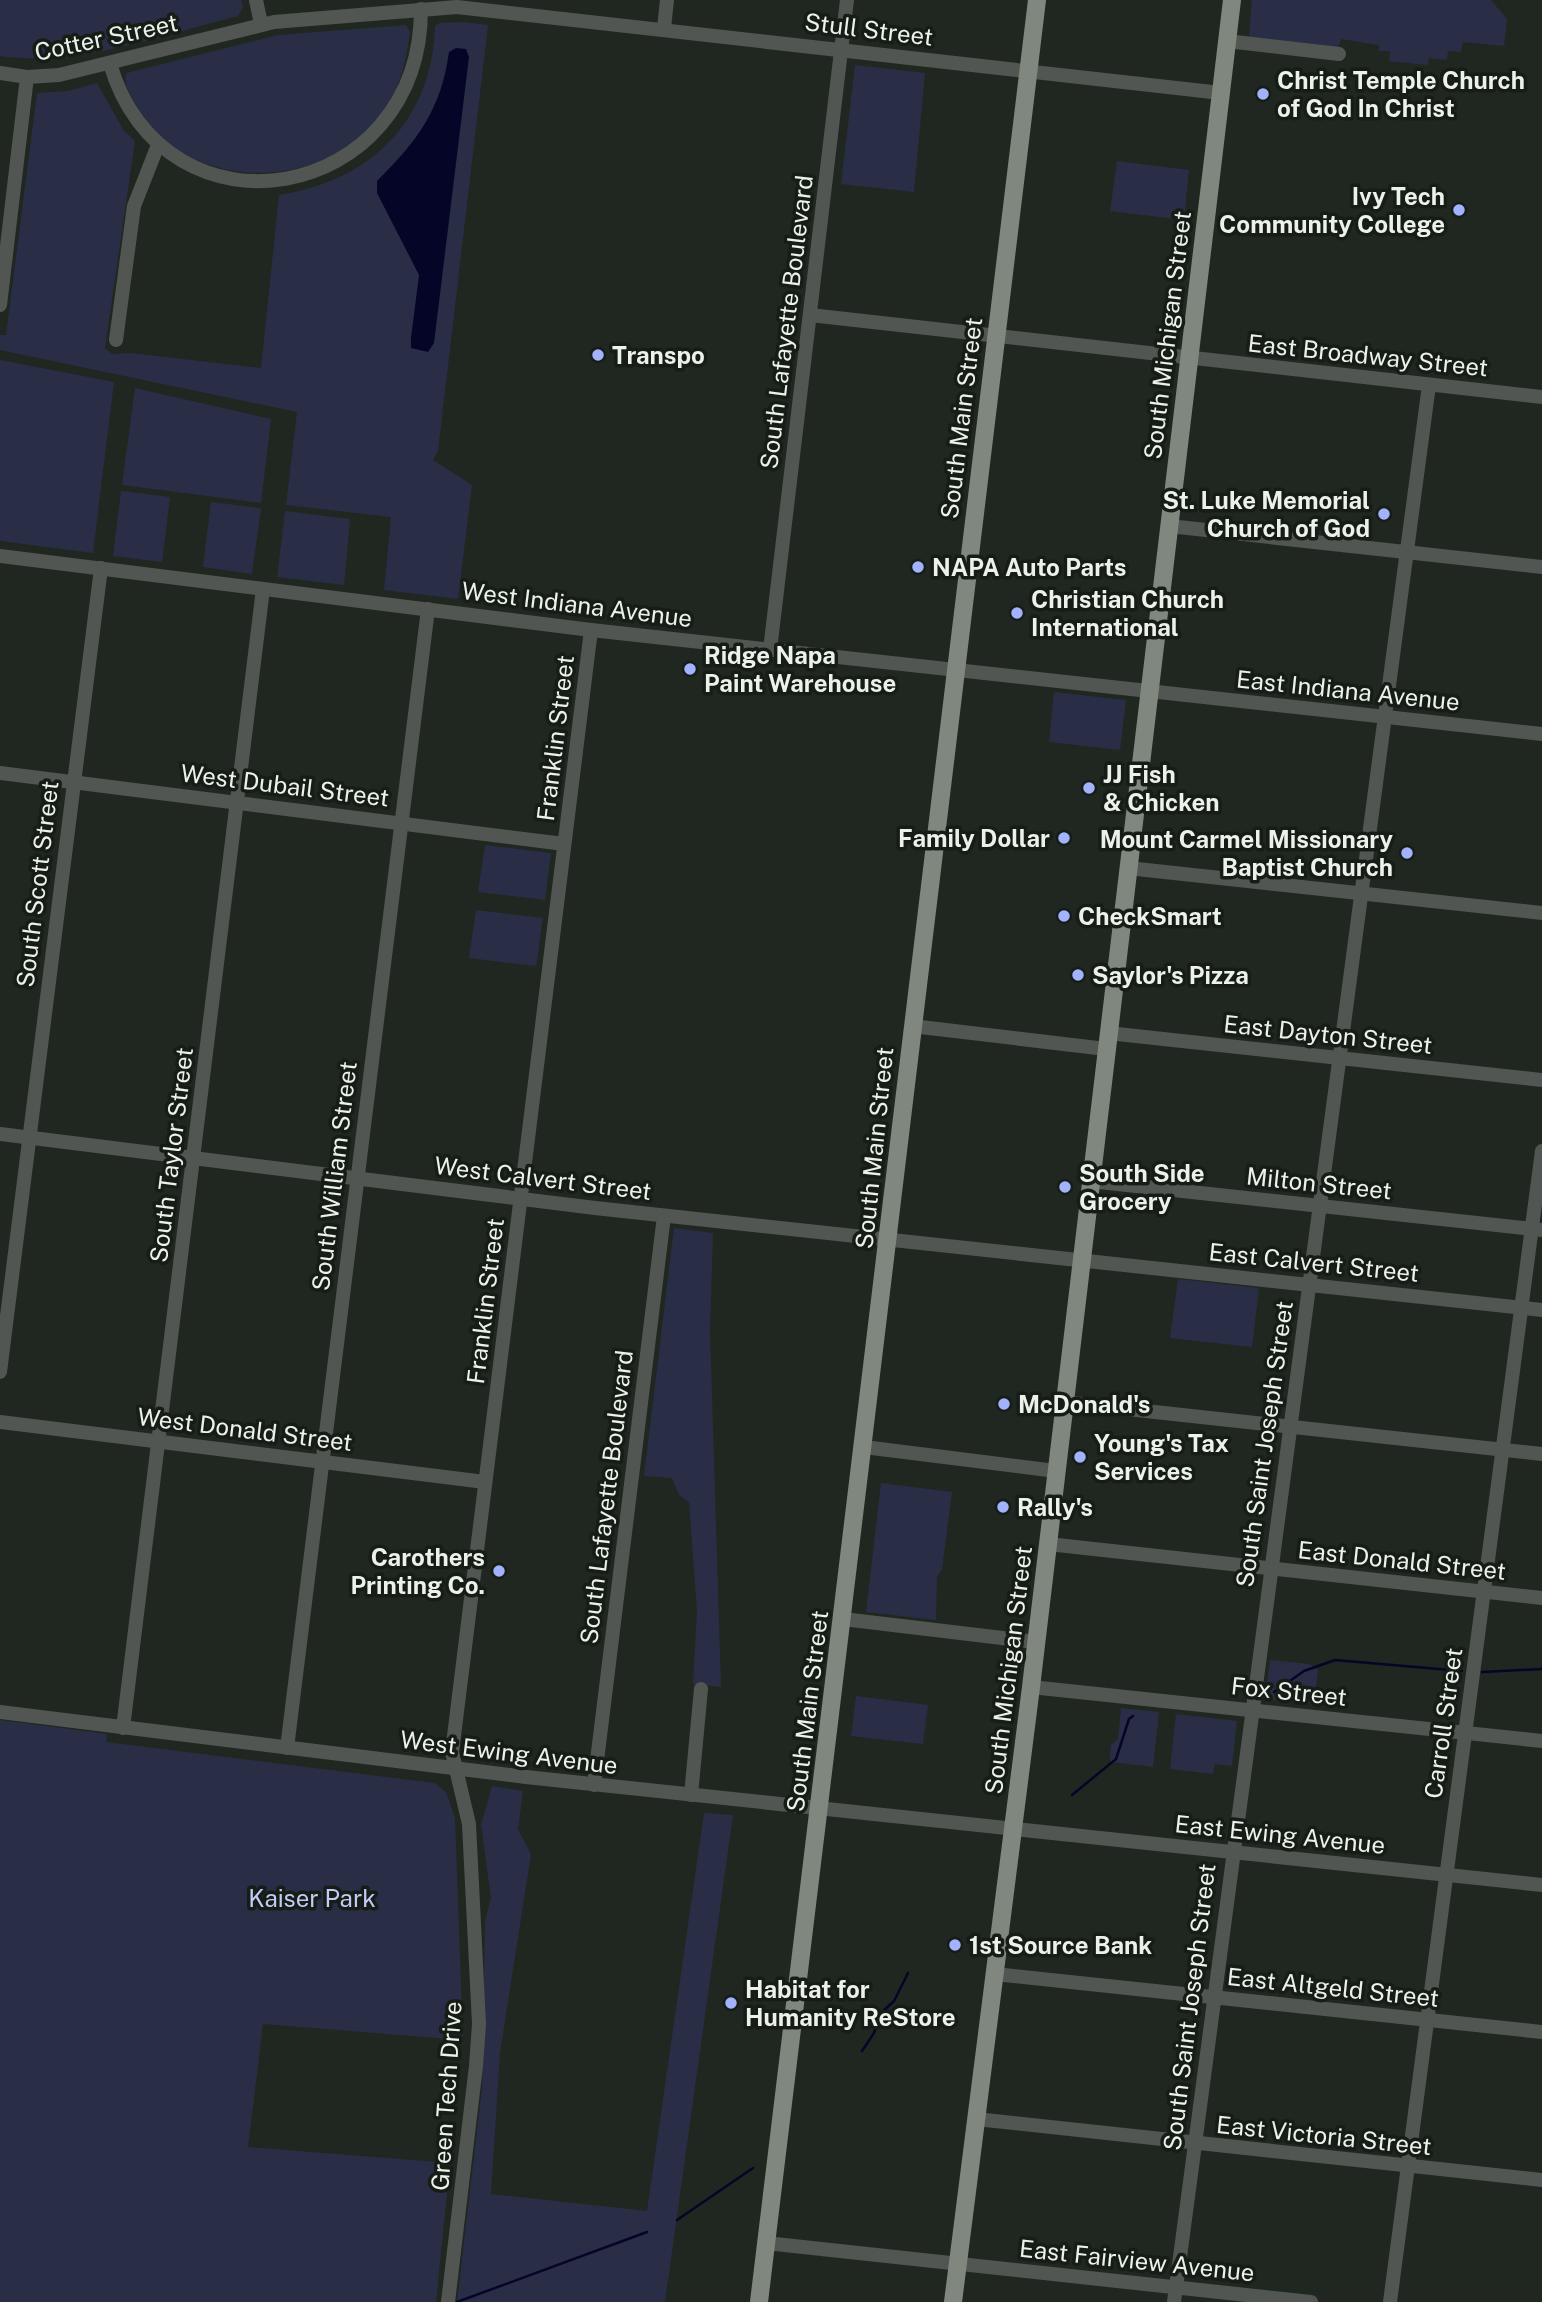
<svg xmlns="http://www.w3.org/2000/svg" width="1542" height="2302" font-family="'Public Sans',sans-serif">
  <rect width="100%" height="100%" fill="#202720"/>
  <!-- green -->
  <g fill="#292e46">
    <path d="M0,0h241l2,7 -5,9c-77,19 -158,51 -238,40z"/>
    <polygon points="1252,0 1491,0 1507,19 1504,46 1463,42 1461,52 1448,51 1447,60 1429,58 1428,65 1389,61 1390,51 1379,51 1379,45 1341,39 1338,48 1249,37"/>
    <path d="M462,22l26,3 -50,426 -5,9 39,25 -14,114 -74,-9 7,-73 -105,-12 11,-93 -297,-62v-15h6l31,-242 31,-2 29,-8 27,48 11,10 -30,207 7,6 18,-1 131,15 18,-173c92,-14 153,-74 156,-169l4,-3z"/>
    <path d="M406,25l4,7c-5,34 -10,60 -33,88 -60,74 -196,72 -242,-17 -5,-10 -11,-18 -9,-29l4,-2 148,-37z"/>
    <polygon points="855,65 925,73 914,192 841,184"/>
    <polygon points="1117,161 1189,170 1184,220 1110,211"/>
    <polygon points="0,360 114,382 93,553 0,541"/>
    <polygon points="135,388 271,419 261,503 122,485"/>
    <polygon points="121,491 170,497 162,562 113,556"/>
    <polygon points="211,502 261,508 252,574 203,567"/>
    <polygon points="285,511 350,519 344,585 277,577"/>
    <polygon points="1054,692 1126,700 1120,750 1049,742"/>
    <polygon points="485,845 551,853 545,900 478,892"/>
    <polygon points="476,910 543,918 536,966 469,958"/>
    <polygon points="674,1228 713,1233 710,1331 721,1687 693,1684 697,1611 689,1502 679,1495 672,1478 644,1476"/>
    <polygon points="1178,1279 1259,1288 1252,1347 1170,1338"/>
    <polygon points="881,1483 952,1492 942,1569 937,1577 936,1620 866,1612"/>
    <polygon points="1270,1660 1309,1664 1318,1670 1314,1704 1265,1699"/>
    <polygon points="856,1696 928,1705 923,1744 851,1736"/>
    <polygon points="1121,1708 1159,1712 1153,1767 1110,1762 1111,1745 1118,1739"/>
    <polygon points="1176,1714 1237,1721 1232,1766 1215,1764 1213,1774 1170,1769"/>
    <polygon points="0,1720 107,1734 106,1742 434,1783 446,1792 455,1818 463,2040 263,2024 248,2147 450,2163 436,2302 0,2302"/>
    <polygon points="492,1786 523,1791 518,1829 531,1854 500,2053 491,2194 647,2211 704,1813 733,1815 665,2302 457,2302 482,2088 485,1921 491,1898 481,1825"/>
  </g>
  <!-- water -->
  <path fill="#050528" d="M456,48l10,1 3,8 -35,286 -6,9 -17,-4v-10l8,-63 -42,-82v-12c40,-40 64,-71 72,-129z"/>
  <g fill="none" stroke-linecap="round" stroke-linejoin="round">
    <!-- stream -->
    <g stroke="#050528" stroke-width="2.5">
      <polyline points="1482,1672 1542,1669"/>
      <polyline points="1274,1692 1304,1671 1335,1660 1462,1671"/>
      <polyline points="1072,1795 1116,1759 1129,1719 1133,1716"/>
      <polyline points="862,2051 874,2033 881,2013 894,2001 908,1973"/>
      <polyline points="677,2220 753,2168"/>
      <polyline points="457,2302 647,2232"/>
    </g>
    <!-- minor -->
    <g stroke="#525652" stroke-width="14">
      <polyline points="256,0 261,24"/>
      <polyline points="664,28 667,0"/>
      <polyline points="1227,41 1339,54"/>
      <path d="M110,64c56,185 311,139 311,-55"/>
      <polyline points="0,73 27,77 59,75 274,22 457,7 1221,93"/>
      <polyline points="0,305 27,77"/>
      <polyline points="810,315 1542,397"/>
      <polyline points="116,340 134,206 158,145"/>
      <polyline points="1169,526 1542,567"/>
      <polyline points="0,556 591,630 1542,734"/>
      <polyline points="770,650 847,0"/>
      <polyline points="0,773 564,844"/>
      <polyline points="1128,868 1542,913"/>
      <polyline points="912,1026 1106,1049"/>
      <polyline points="1108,1033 1542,1080"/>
      <polyline points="0,1134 595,1208 1542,1310"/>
      <polyline points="1090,1181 1542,1230"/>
      <polyline points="0,1372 101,568"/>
      <polyline points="1063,1402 1542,1454"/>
      <polyline points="0,1422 485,1482"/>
      <polyline points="864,1447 1056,1471"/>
      <polyline points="1048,1544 1542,1598"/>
      <polyline points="843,1619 1036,1642"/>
      <polyline points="1031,1687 1542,1741"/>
      <polyline points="0,1712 526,1777 1542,1885"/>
      <polyline points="123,1728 263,589"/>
      <polyline points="287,1748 428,609"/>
      <polyline points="594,1785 664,1216"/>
      <polyline points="691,1795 701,1689"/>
      <polyline points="995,1974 1542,2032"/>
      <polyline points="976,2119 1542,2180"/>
      <polyline points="766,2243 1311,2302"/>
      <polyline points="448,2302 476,2066 479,2024 469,1824 452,1752 591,630"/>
      <polyline points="1174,2302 1429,385"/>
      <polyline points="1390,2302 1542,1151"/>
    </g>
    <!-- major -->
    <g stroke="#7f877f" stroke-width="18">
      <polyline points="759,2302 1037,0"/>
      <polyline points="953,2302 1031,1687 1232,0"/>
    </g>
  </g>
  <!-- markers -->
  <g fill="#a2b2fd" stroke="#161d16" stroke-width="2.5">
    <circle cx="1263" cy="94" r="7"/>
    <circle cx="1459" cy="210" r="7"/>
    <circle cx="598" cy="355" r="7"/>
    <circle cx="1384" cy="514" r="7"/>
    <circle cx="918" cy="567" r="7"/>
    <circle cx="1017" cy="613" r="7"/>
    <circle cx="690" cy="669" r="7"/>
    <circle cx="1089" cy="788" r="7"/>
    <circle cx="1064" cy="838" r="7"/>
    <circle cx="1407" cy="853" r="7"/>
    <circle cx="1064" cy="916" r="7"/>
    <circle cx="1078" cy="975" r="7"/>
    <circle cx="1065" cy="1187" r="7"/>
    <circle cx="1004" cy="1404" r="7"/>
    <circle cx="1080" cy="1457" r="7"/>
    <circle cx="1003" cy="1507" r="7"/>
    <circle cx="499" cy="1571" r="7"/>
    <circle cx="955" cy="1945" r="7"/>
    <circle cx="731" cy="2003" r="7"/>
  </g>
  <g text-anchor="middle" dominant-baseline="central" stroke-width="7" stroke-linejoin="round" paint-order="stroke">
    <!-- street labels -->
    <g font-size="24" fill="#ecf1ec" stroke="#161d16">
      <text transform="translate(869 29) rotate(7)">Stull Street</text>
      <text transform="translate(106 37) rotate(-12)">Cotter Street</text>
      <text transform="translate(786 322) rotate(-83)">South Lafayette Boulevard</text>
      <text transform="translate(1167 335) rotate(-83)">South Michigan Street</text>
      <text transform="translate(1368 355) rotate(6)">East Broadway Street</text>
      <text transform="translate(961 418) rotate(-83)">South Main Street</text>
      <text transform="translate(577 604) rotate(7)">West Indiana Avenue</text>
      <text transform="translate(1348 690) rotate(6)">East Indiana Avenue</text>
      <text transform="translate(555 738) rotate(-83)">Franklin Street</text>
      <text transform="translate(285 785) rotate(7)">West Dubail Street</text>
      <text transform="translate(37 884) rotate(-83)">South Scott Street</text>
      <text transform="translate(1328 1034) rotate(6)">East Dayton Street</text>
      <text transform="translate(874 1148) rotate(-84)">South Main Street</text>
      <text transform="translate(171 1155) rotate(-83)">South Taylor Street</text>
      <text transform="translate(334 1176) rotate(-83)">South William Street</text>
      <text transform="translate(543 1178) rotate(7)">West Calvert Street</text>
      <text transform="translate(1319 1183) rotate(6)">Milton Street</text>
      <text transform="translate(1314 1262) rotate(6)">East Calvert Street</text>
      <text transform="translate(485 1301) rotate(-83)">Franklin Street</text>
      <text transform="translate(245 1429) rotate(7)">West Donald Street</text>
      <text transform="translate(1264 1444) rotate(-82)">South Saint Joseph Street</text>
      <text transform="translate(606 1497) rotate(-83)">South Lafayette Boulevard</text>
      <text transform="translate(1402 1560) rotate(6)">East Donald Street</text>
      <text transform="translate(1008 1670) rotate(-83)">South Michigan Street</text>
      <text transform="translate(1289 1691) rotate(6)">Fox Street</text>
      <text transform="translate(807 1711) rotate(-83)">South Main Street</text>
      <text transform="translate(1443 1723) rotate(-82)">Carroll Street</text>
      <text transform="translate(509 1752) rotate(7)">West Ewing Avenue</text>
      <text transform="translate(1280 1834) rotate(6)">East Ewing Avenue</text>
      <text transform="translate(1333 1987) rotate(6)">East Altgeld Street</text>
      <text transform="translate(1189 2007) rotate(-83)">South Saint Joseph Street</text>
      <text transform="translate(446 2096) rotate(-86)">Green Tech Drive</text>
      <text transform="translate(1324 2135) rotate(6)">East Victoria Street</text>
      <text transform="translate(1137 2260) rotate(6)">East Fairview Avenue</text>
    </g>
    <!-- poi labels -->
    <g font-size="24" font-weight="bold" fill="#ecf1ec" stroke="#161d16" text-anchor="start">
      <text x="1277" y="80">Christ Temple Church<tspan x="1277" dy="28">of God In Christ</tspan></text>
      <text x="1445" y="196" text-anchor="end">Ivy Tech<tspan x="1445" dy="28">Community College</tspan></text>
      <text x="612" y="355">Transpo</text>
      <text x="1370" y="500" text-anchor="end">St. Luke Memorial<tspan x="1370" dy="28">Church of God</tspan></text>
      <text x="932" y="567">NAPA Auto Parts</text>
      <text x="1031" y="599">Christian Church<tspan x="1031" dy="28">International</tspan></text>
      <text x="704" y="655">Ridge Napa<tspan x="704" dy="28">Paint Warehouse</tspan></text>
      <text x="1103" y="774">JJ Fish<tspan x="1103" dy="28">&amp; Chicken</tspan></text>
      <text x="1050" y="838" text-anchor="end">Family Dollar</text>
      <text x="1393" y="839" text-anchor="end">Mount Carmel Missionary<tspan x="1393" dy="28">Baptist Church</tspan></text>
      <text x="1078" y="916">CheckSmart</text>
      <text x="1092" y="975">Saylor's Pizza</text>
      <text x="1079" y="1173">South Side<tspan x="1079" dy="28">Grocery</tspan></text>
      <text x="1018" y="1404">McDonald's</text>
      <text x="1094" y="1443">Young's Tax<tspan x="1094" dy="28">Services</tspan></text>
      <text x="1017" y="1507">Rally's</text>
      <text x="485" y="1557" text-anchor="end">Carothers<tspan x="485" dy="28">Printing Co.</tspan></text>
      <text x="969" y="1945">1st Source Bank</text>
      <text x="745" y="1989">Habitat for<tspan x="745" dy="28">Humanity ReStore</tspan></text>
    </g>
    <!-- park labels -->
    <g font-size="24" fill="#c1cbf6" stroke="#161d16">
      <text x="312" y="1898">Kaiser Park</text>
    </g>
  </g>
</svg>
